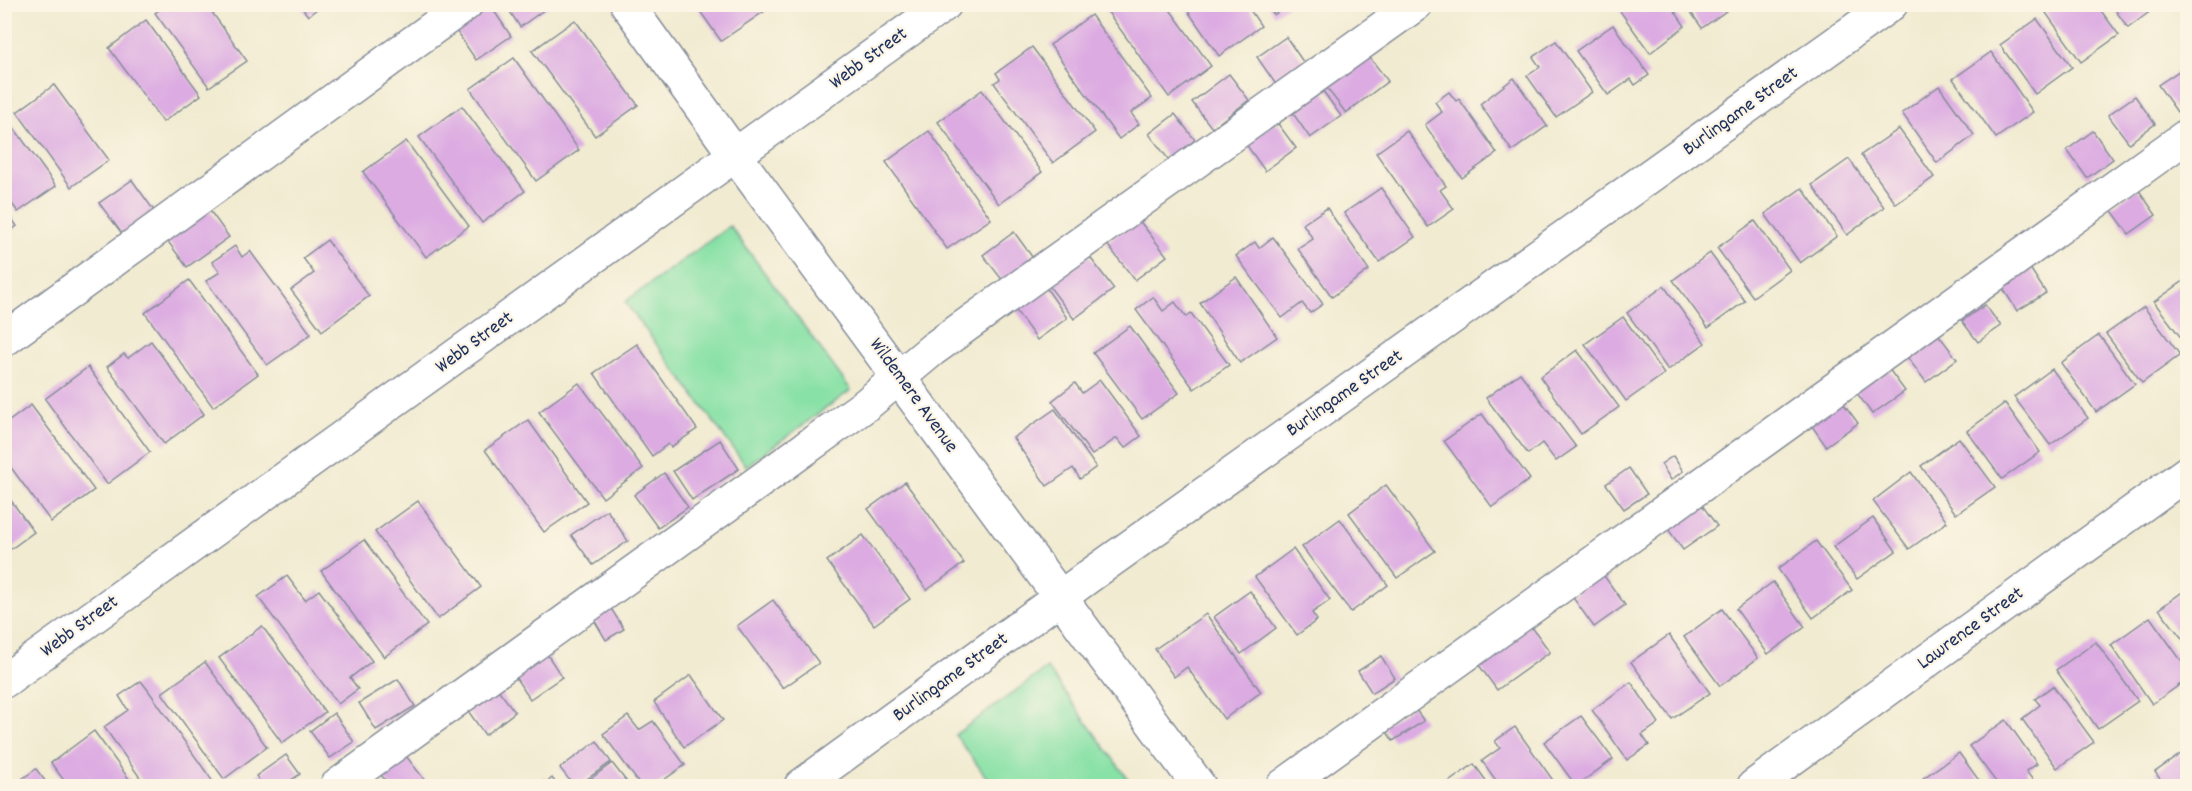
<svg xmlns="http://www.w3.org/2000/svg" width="2192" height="791" font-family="Dekko,sans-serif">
  <rect width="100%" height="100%" fill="#fcf5e5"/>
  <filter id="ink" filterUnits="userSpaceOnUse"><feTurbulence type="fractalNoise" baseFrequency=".0167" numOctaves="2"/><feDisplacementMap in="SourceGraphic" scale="12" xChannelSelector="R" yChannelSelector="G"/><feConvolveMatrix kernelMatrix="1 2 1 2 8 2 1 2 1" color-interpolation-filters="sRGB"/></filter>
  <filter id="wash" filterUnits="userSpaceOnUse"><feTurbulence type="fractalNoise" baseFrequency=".008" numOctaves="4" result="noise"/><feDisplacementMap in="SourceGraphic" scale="24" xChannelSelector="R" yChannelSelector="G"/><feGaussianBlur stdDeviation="1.35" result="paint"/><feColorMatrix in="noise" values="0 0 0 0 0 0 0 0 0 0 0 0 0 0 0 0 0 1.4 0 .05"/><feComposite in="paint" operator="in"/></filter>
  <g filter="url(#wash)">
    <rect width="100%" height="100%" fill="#f1ebd1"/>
    <!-- grass -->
    <g fill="#88e1a6" stroke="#528882" stroke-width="1.5">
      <polygon points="730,226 851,390 746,466 625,302"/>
      <polygon points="1047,668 1133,786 993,786 955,735"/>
    </g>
    <g id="blocks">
      <!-- building -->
      <g fill="#dcabe2">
        <polygon points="167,4 206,4 247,61 209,87 155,13"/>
        <polygon points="299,4 323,4 308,16"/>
        <polygon points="505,4 552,4 520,27"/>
        <polygon points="695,4 761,4 766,10 721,41"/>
        <polygon points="1102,4 1166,4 1211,66 1169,97"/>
        <polygon points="1183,4 1246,4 1261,26 1219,56"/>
        <polygon points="1267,4 1290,4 1274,15"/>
        <polygon points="1615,4 1670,4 1685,26 1650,53"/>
        <polygon points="1685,4 1721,4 1726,11 1702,28"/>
        <polygon points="2058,4 2096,4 2119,35 2081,62 2046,13"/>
        <polygon points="2111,4 2160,4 2128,28"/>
        <polygon points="490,5 511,36 476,60 455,29"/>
        <polygon points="1091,15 1152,98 1131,113 1139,124 1119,139 1050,45"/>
        <polygon points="2037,19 2072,67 2035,94 2000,45"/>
        <polygon points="146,20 201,95 163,122 109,48"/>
        <polygon points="575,20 638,105 595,136 532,51"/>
        <polygon points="1613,25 1649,75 1635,85 1631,79 1608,95 1576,51"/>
        <polygon points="1286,37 1306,66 1277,86 1257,57"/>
        <polygon points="1556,41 1592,92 1556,117 1527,76 1540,67 1533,57"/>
        <polygon points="1032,47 1095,132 1053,163 994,83 1000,79 996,73"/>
        <polygon points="1991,52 2033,112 1996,138 1953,79"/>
        <polygon points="1367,54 1388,81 1346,113 1325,86"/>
        <polygon points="514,58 579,150 536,181 470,89"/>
        <polygon points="2188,65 2188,105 2177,112 2158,85"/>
        <polygon points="1229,74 1249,100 1212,128 1192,102"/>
        <polygon points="1514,78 1547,126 1512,151 1480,104"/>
        <polygon points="54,85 109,160 71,187 17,112"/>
        <polygon points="1939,86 1974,135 1937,163 1902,113"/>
        <polygon points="1320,87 1341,116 1310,138 1290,109"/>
        <polygon points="982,90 1042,172 999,204 938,122"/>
        <polygon points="1449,92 1456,101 1459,99 1497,153 1462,178 1425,125 1442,112 1435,102"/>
        <polygon points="2135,96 2155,124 2129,143 2108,115"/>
        <polygon points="462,106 525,191 482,223 419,137"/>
        <polygon points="4,114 56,186 18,212 4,193"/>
        <polygon points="1175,114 1195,140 1169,160 1149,134"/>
        <polygon points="1276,121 1296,148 1265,171 1245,143"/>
        <polygon points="1899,129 1934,177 1896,204 1861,155"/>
        <polygon points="929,131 991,219 947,249 886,162"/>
        <polygon points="1407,131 1446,186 1440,190 1454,209 1428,227 1376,153"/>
        <polygon points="2093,131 2113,159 2087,178 2067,150"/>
        <polygon points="406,141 469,226 426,257 363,172"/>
        <polygon points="1849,159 1884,207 1847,235 1812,185"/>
        <polygon points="132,180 155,212 123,235 99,203"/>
        <polygon points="1381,188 1415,237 1379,262 1344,213"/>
        <polygon points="1802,188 1837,236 1800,263 1765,214"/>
        <polygon points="2138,189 2156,215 2129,234 2110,208"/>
        <polygon points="208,208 229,237 187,267 166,239"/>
        <polygon points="1327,208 1369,270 1332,297 1298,249 1313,239 1303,224"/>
        <polygon points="5,209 17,226 5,235"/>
        <polygon points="1138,219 1167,256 1135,280 1106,243"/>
        <polygon points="1755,221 1790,270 1753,297 1717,248"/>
        <polygon points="1014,232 1033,258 1003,281 983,255"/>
        <polygon points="1273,237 1323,304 1310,313 1302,303 1282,318 1236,256 1255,242 1259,248"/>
        <polygon points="327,240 369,296 322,331 291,290 314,273 303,258"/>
        <polygon points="235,246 242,257 250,251 311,334 267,365 206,281 220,272 212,262"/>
        <polygon points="1710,253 1745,301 1708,328 1673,280"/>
        <polygon points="1089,256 1114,289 1074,319 1049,286"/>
        <polygon points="2028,265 2046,293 2017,311 1999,282"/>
        <polygon points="1236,277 1277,337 1240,363 1200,303"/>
        <polygon points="2188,278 2188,347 2154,302"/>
        <polygon points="189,280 258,374 213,407 145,313"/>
        <polygon points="1045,286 1067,318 1037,340 1014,308"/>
        <polygon points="1664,286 1705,343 1668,370 1627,313"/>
        <polygon points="1153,297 1163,311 1175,302 1186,317 1191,313 1229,365 1194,389 1136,310"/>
        <polygon points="1985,305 2001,326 1978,342 1962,321"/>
        <polygon points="2144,307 2180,355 2142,383 2106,334"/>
        <polygon points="1623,317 1664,374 1626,401 1585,344"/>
        <polygon points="1130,326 1179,393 1142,419 1093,353"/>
        <polygon points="1935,330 1957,359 1926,382 1904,353"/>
        <polygon points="2099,335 2135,384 2096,412 2061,363"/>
        <polygon points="151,341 204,414 164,444 107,367 124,354 128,358"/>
        <polygon points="637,344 697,429 671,447 668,444 652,456 594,373"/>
        <polygon points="1577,350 1619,407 1581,434 1540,377"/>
        <polygon points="1883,361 1905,391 1872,414 1851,385"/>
        <polygon points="88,367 150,452 107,484 45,399"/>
        <polygon points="2052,369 2088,418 2050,445 2014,397"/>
        <polygon points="1520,373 1576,447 1556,461 1542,443 1528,454 1486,398"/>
        <polygon points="1100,380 1141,436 1125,448 1117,438 1092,455 1052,401 1075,383 1082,393"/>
        <polygon points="579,383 643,468 603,498 539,412"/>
        <polygon points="1838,396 1858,423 1826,446 1807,419"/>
        <polygon points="2005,403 2040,452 2002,479 1967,431"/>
        <polygon points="31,405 94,490 51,522 4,458 4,425"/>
        <polygon points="1055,409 1096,467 1080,479 1073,468 1047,486 1013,438"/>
        <polygon points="1482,414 1530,479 1492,507 1444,441"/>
        <polygon points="528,420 587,502 544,532 485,450"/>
        <polygon points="1959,438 1995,487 1956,514 1921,466"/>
        <polygon points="720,440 739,469 692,500 673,471"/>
        <polygon points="1673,456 1683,471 1671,480 1661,464"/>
        <polygon points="1629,468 1647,494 1624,509 1606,484"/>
        <polygon points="1911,472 1947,522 1909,549 1873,501"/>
        <polygon points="664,473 688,507 658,528 634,495"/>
        <polygon points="905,482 964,563 927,590 868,509"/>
        <polygon points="1386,485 1435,551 1397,578 1349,513"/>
        <polygon points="4,491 34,532 4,554"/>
        <polygon points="1697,498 1717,526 1683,550 1663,522"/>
        <polygon points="418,501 481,587 438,619 375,532"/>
        <polygon points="607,510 628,541 593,565 571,535"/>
        <polygon points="1873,518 1896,551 1857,579 1833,547"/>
        <polygon points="1340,519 1388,585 1351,612 1302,547"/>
        <polygon points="863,535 910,599 874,625 827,561"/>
        <polygon points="364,540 427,625 384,657 321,571"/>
        <polygon points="1816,541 1852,590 1813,618 1778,569"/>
        <polygon points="1293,549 1330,600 1312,613 1317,620 1297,635 1255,577"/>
        <polygon points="1602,573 1625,605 1594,627 1571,595"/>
        <polygon points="287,576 305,600 319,590 372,661 350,678 358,689 338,704 258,597"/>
        <polygon points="1773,582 1805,627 1768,654 1736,609"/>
        <polygon points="2188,588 2188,646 2159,609"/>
        <polygon points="1250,591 1276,628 1241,654 1214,617"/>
        <polygon points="773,600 819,663 783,688 737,626"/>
        <polygon points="610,607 624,629 606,640 593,618"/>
        <polygon points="1722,609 1758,658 1720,686 1684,637"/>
        <polygon points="1206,614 1261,692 1224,719 1187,667 1174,677 1155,649"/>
        <polygon points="2150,617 2188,670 2188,679 2152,704 2111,645"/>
        <polygon points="1529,623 1550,652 1497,690 1476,661"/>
        <polygon points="262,626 325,712 282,743 219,658"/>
        <polygon points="1669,635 1710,693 1672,719 1631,662"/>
        <polygon points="2096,642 2138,701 2098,729 2056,670"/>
        <polygon points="543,648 562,677 530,699 511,671"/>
        <polygon points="1381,656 1395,678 1372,693 1358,671"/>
        <polygon points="205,662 267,747 224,779 162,693"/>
        <polygon points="691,675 723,720 684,747 654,702"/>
        <polygon points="398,679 415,706 376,730 359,703"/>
        <polygon points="141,681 148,690 216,786 146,786 104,727 128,710 119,696"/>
        <polygon points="1631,682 1659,723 1642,735 1649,745 1627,760 1592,710"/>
        <polygon points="494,684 515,712 485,735 464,705"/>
        <polygon points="2053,686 2094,742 2057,768 2022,719 2040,705 2035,699"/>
        <polygon points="1413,706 1424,721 1393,741 1383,726"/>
        <polygon points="334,713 354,742 330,758 310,731"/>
        <polygon points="628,716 639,730 653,721 685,765 655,786 641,786 603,734"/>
        <polygon points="1581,716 1613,759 1576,786 1544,742"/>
        <polygon points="2006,720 2037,764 2026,771 2035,783 2030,786 1999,786 1969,746"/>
        <polygon points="1515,727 1557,786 1500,786 1482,761 1500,748 1495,741"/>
        <polygon points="94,731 134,786 68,786 51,763"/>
        <polygon points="597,741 611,762 577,786 574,786 560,768"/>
        <polygon points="2188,749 2188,786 2165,786 2155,772"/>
        <polygon points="1959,753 1983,786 1927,786 1922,779"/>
        <polygon points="286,755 300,774 282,786 263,786 256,776"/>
        <polygon points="406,756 427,783 422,786 390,786 381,775"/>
        <polygon points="612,763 630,786 581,786"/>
        <polygon points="1474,764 1490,786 1443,786"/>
        <polygon points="36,769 49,786 12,786"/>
        <polygon points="552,778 558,786 536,786 544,781 545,784"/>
      </g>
    </g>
  </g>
  <g filter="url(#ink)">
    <use href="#blocks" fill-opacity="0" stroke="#868d98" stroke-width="1.5"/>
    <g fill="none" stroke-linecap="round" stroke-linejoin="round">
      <!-- minor casing -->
      <g stroke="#868d98" stroke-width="36">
        <g id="minor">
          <polyline points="627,4 735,155 1199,786"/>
          <polyline points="4,340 466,4"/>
          <polyline points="4,681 945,4"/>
          <polyline points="337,786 867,404 933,349 1416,4"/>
          <polyline points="801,786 1092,574 1891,4"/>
          <polyline points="1283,786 2188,135"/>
          <polyline points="1754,786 2188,472"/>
        </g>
      </g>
      <!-- minor -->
      <use href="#minor" stroke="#fff" stroke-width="33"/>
    </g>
  </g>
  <g text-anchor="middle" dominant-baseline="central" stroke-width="4.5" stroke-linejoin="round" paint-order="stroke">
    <!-- street labels -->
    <g font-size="20" fill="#1b2f5e" stroke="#fcf5e5">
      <text transform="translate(869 59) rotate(-36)">Webb Street</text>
      <text transform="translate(1741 112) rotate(-36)">Burlingame Street</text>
      <text transform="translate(475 343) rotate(-36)">Webb Street</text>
      <text transform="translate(1345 394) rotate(-35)">Burlingame Street</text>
      <text transform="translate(913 396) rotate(54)">Wildemere Avenue</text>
      <text transform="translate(80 627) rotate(-36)">Webb Street</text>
      <text transform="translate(1971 629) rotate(-36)">Lawrence Street</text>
      <text transform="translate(951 678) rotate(-36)">Burlingame Street</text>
    </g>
  </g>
  <!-- margin -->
  <rect width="2192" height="791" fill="none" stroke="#fcf5e5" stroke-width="24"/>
</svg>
